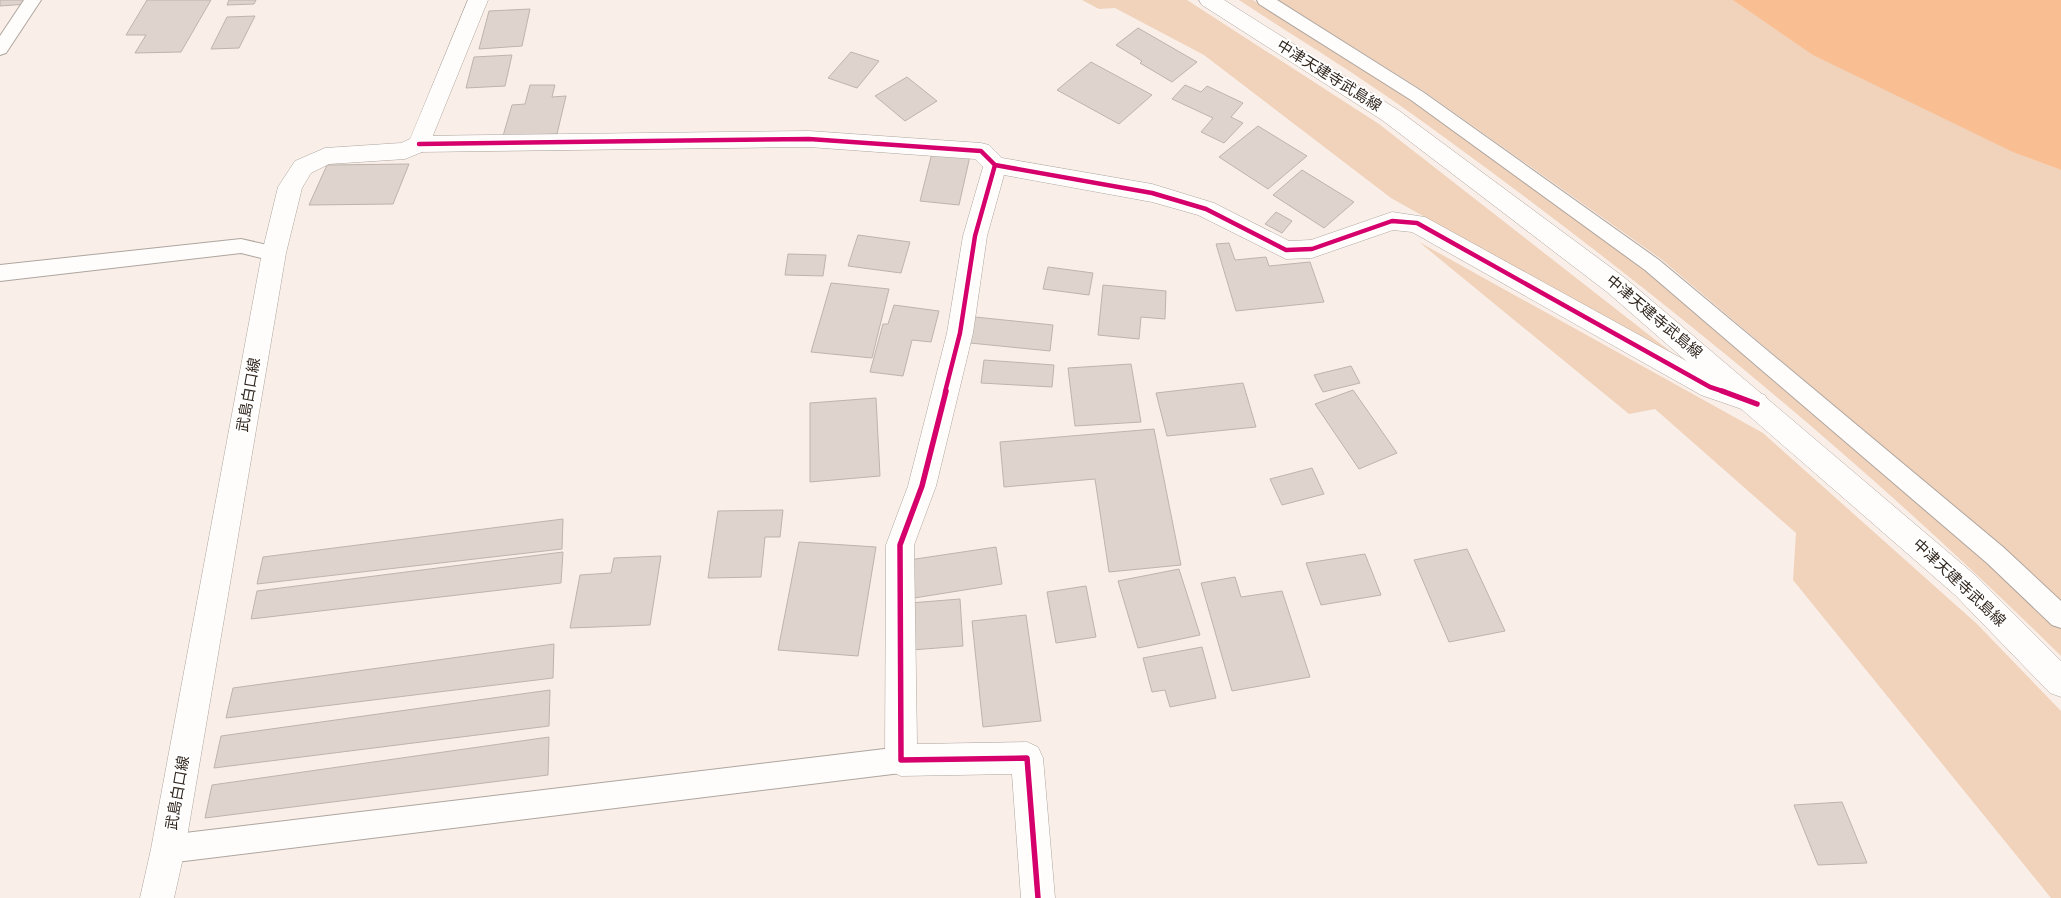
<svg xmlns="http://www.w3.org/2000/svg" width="2061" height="898" font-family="Spectral,'Noto Sans JP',serif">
  <rect width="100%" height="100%" fill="#f9efe8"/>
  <!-- green -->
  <g fill="#f1d2bb">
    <polygon points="1082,0 1187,0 1379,124 1685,363 1391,198 1204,55 1115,8 1099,9"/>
    <path d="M1239,0h14l157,99 238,172 346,294 67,64v27c-204,-202 -429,-385 -663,-552 -51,-36 -106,-69 -159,-104z"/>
    <polygon points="1278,0 1778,0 2015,153 2061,170 2061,603 2002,548 1661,259 1425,92"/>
    <polygon points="1419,242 1763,433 1977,624 2061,711 2061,898 2051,898 1793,580 1796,533 1655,409 1629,414"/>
  </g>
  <!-- water -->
  <polygon fill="#f9bf92" points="1733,0 2061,0 2061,170 2015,153 1813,55"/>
  <!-- building -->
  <g fill="#ded4cd" stroke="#beb4ae">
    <polygon points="0,0 30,0 28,4 0,6"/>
    <polygon points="147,0 211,0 181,52 135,53 146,35 126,35"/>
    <polygon points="229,0 256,0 254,4 227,5"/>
    <polygon points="530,9 522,46 479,49 489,11"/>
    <polygon points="255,16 239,48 211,49 227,17"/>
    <polygon points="1138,28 1197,62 1172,82 1140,63 1142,61 1116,45"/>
    <polygon points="851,52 879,61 857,88 828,78"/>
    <polygon points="512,55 505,86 466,88 474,57"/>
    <polygon points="1091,62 1152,95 1119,124 1057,90"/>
    <polygon points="907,77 937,101 905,121 875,96"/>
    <polygon points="530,85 555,85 552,97 566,96 557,134 503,136 512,105 525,104"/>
    <polygon points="1185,85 1201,92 1207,86 1243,103 1231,117 1243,123 1224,143 1201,132 1213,118 1172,99"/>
    <polygon points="1258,126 1307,156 1268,189 1219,157"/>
    <polygon points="932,153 970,156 959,205 920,201"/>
    <polygon points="409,164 393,204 309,205 327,165"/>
    <polygon points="1302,170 1354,202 1324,228 1273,195"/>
    <polygon points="1276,212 1292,221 1282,233 1265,224"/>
    <polygon points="858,235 910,242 901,273 848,266"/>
    <polygon points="1229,243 1235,260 1266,257 1269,266 1310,262 1324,302 1236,311 1216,244"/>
    <polygon points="788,254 826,255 823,276 785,275"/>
    <polygon points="1048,267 1093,273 1089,295 1043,289"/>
    <polygon points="831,283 889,289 872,358 811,352"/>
    <polygon points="1103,285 1166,291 1165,319 1141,317 1139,339 1098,335"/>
    <polygon points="894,305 939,311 931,342 912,340 903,376 870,372 883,324 888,324"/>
    <polygon points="975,317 1053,325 1050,351 970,343"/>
    <polygon points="984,360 1054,365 1052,387 981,383"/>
    <polygon points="1131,364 1141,422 1075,426 1068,368"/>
    <polygon points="1351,366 1360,383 1323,392 1314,375"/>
    <polygon points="1243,383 1256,427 1167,436 1156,393"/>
    <polygon points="1353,390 1397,453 1359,469 1315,404"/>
    <polygon points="876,398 880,476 810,482 810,403"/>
    <polygon points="1154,429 1181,565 1109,572 1095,479 1004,487 1000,442"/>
    <polygon points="1312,468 1324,494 1282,505 1270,479"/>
    <polygon points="783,510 780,537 765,537 761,577 708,578 718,511"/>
    <polygon points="563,519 562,549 257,584 263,557"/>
    <polygon points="799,542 876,547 858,656 778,650"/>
    <polygon points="996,547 1002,584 914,598 909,560"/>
    <polygon points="1467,549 1505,631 1449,642 1414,560"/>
    <polygon points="563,552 561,583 251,619 257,591"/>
    <polygon points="1365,554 1381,595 1321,605 1306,563"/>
    <polygon points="661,556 650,625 570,628 580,575 611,573 614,558"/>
    <polygon points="1179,569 1200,635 1138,648 1118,581"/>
    <polygon points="1235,577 1241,597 1282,591 1310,677 1232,691 1201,583"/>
    <polygon points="1086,586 1096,637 1056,643 1047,592"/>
    <polygon points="960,599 963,646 899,651 897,604"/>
    <polygon points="1026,615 1041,721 983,727 972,621"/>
    <polygon points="554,644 553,678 226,718 233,688"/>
    <polygon points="1202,647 1216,698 1170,707 1165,690 1152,692 1143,658"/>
    <polygon points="550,690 549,726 214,768 221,736"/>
    <polygon points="549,737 548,775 205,818 212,785"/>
    <polygon points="1842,802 1867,863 1818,865 1794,805"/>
  </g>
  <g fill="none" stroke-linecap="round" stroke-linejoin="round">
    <!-- lane casing -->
    <g stroke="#aea59e" stroke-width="2">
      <g id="lane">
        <polygon points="24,0 41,0 6,53 0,55 0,36"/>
        <polygon points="1257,0 1277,0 1423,92 1659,260 2003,547 2061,601 2061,628 2052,625 1987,563 1645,270 1411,100 1259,4"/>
        <polygon points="241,239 281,248 284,253 281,258 274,261 241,253 0,281 0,265"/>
        <polygon points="901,747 910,751 914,760 910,769 901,773 168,863 158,859 154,849 158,839 168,835"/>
      </g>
    </g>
    <!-- street casing -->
    <g stroke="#aea59e" stroke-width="1">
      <polygon id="street" points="809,131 981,143 989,145 1002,158 1152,184 1214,203 1289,241 1311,240 1392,212 1425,217 1719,379 1765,395 1769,403 1765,411 1756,414 1701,395 1412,232 1393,230 1312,258 1286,259 1198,215 1152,202 1004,175 987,236 973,333 936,486 914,545 917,744 1027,742 1038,747 1043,758 1055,898 1021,898 1012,774 901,776 890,771 885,760 886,545 908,486 947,333 963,236 983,167 975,159 809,147 419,152 411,150 408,144 411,138 419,136"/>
    </g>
    <!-- secondary casing -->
    <g stroke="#aea59e" stroke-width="1">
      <g id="secondary">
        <polygon points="468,0 488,0 427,150 405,159 329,164 311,173 302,188 286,253 185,849 174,898 140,898 151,849 262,253 278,187 295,161 325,148 401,143 410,139"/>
        <polygon points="1199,0 1224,0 1398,110 1625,278 1975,575 2061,661 2061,697 2050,693 1955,595 1607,292 1382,120 1202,5"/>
      </g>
    </g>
    <!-- lane -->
    <use href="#lane" fill="#fefdfc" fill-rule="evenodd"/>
    <!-- street -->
    <use href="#street" fill="#fefdfc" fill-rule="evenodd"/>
    <!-- secondary -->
    <use href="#secondary" fill="#fefdfc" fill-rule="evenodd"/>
    <!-- cycleway-far1 casing -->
    <g stroke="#fff" stroke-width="7">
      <g id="cycleway-far1">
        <polyline points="419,144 809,139 981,151 995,165 1152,193 1206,209 1286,250 1312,249 1392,221 1417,223 1710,387 1725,392"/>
        <polyline points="945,392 960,333 975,236 995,165"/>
      </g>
    </g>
    <!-- cycleway casing -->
    <g stroke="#fff" stroke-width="9">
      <g id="cycleway">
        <polyline points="946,391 922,486 900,545 901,760 1027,758 1038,898"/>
        <polyline points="1722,391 1757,404"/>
      </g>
    </g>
    <!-- cycleway-far1 -->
    <use href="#cycleway-far1" stroke="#d6006c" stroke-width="4.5"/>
    <!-- cycleway -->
    <use href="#cycleway" stroke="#d6006c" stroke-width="5.5"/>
  </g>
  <g text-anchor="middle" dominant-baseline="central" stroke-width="4" stroke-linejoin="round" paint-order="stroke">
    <!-- street labels -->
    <g font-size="15" fill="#322820" stroke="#fff">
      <text transform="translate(1329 76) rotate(32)">中津天建寺武島線</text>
      <text transform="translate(1654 317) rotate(40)">中津天建寺武島線</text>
      <text transform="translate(249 395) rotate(-80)">武島白口線</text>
      <text transform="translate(1959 583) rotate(43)">中津天建寺武島線</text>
      <text transform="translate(178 793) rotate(-80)">武島白口線</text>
    </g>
  </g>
</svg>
